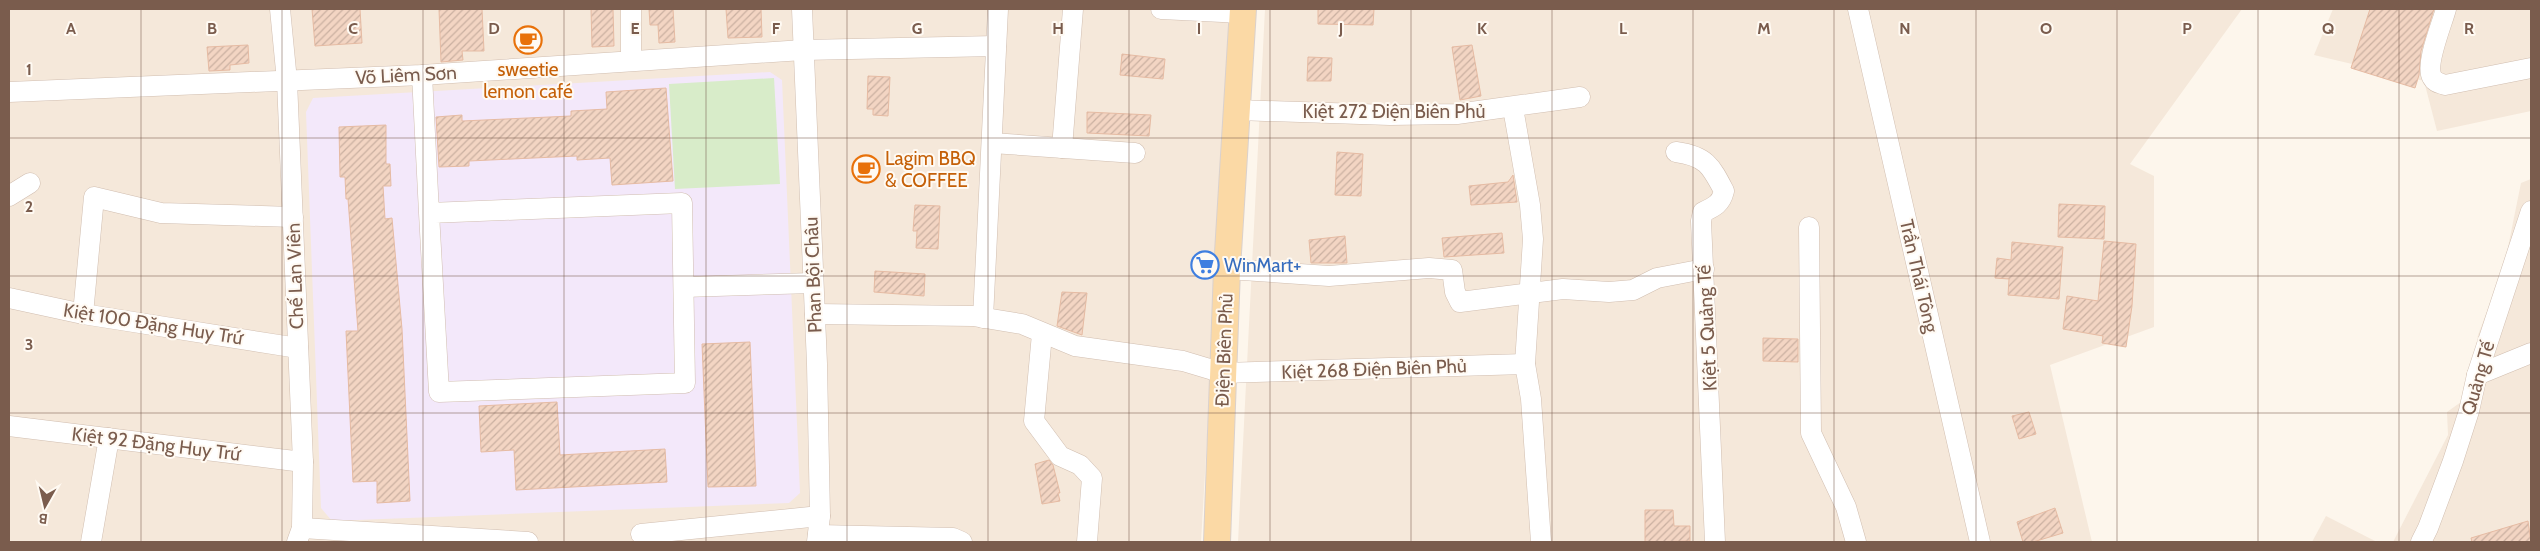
<svg xmlns="http://www.w3.org/2000/svg" width="2540" height="551" font-family="Cabin,sans-serif">
  <defs>
    <pattern id="building-hatch" width="6" height="6" patternUnits="userSpaceOnUse" patternTransform="scale(1.25)"><rect width="6" height="6" fill="#f3d5c3"/><path d="M-1 1l2-2M0 6l6-6M5 7l2-2" fill="none" stroke="#cab0a1"/></pattern>
  </defs>
  <rect width="100%" height="100%" fill="#fdf6ec"/>
  <!-- residential -->
  <g fill="#f5e8da">
    <polygon points="9,9 1232,9 1201,542 9,542"/>
    <polygon points="1265,9 2242,9 2130,164 2154,176 2154,327 2050,365 2092,542 1238,542"/>
    <polygon points="2333,9 2531,9 2531,111 2437,131 2424,81 2314,55"/>
    <polygon points="2531,179 2531,542 2393,542 2448,435 2447,412 2468,397 2478,335 2504,267 2521,183"/>
    <polygon points="2326,516 2377,542 2312,542"/>
  </g>
  <!-- education -->
  <polygon fill="#f3e8fa" points="770,72 782,80 800,493 789,503 332,521 321,508 306,112 313,98"/>
  <!-- grass -->
  <polygon fill="#d8ecc9" points="774,78 780,184 675,189 669,84"/>
  <!-- building -->
  <g fill="url(#building-hatch)" stroke="#e6bba3">
    <polygon points="312,9 360,9 362,43 315,46"/>
    <polygon points="439,9 482,9 484,51 462,51 463,60 441,62"/>
    <polygon points="591,9 613,9 614,46 592,47"/>
    <polygon points="649,9 673,9 675,42 659,43 658,25 650,25"/>
    <polygon points="726,9 761,9 762,37 728,38"/>
    <polygon points="1318,9 1374,9 1373,25 1318,24"/>
    <polygon points="2370,9 2434,9 2421,51 2419,75 2415,88 2351,68"/>
    <polygon points="248,45 249,63 230,65 230,70 209,71 207,47"/>
    <polygon points="1472,45 1481,96 1460,100 1452,47"/>
    <polygon points="1122,54 1165,59 1163,79 1120,75"/>
    <polygon points="1308,57 1332,58 1331,81 1307,81"/>
    <polygon points="868,76 890,77 888,116 873,115 873,109 867,109"/>
    <polygon points="666,88 673,181 612,185 610,158 577,160 577,156 469,161 469,166 439,167 436,117 462,115 462,121 571,116 571,111 607,109 606,92"/>
    <polygon points="1087,112 1151,115 1149,136 1087,133"/>
    <polygon points="386,125 386,164 390,164 391,186 383,186 385,219 392,218 402,329 410,501 377,503 377,481 353,482 346,331 358,331 348,199 346,199 345,177 340,177 339,127"/>
    <polygon points="1337,152 1363,154 1361,196 1335,195"/>
    <polygon points="1513,175 1517,202 1471,205 1469,186 1508,182"/>
    <polygon points="2059,204 2105,206 2104,239 2058,237"/>
    <polygon points="915,205 940,206 938,249 916,248 917,231 913,231"/>
    <polygon points="1502,233 1504,253 1444,257 1442,238"/>
    <polygon points="1345,236 1347,263 1311,263 1309,240"/>
    <polygon points="2104,241 2136,244 2132,306 2126,347 2102,343 2103,336 2063,329 2067,296 2098,301"/>
    <polygon points="2012,242 2063,247 2059,299 2008,295 2009,279 1995,278 1997,258 2011,260"/>
    <polygon points="875,271 925,274 924,296 874,292"/>
    <polygon points="1062,292 1087,293 1082,335 1057,326"/>
    <polygon points="1763,338 1798,339 1798,362 1763,361"/>
    <polygon points="750,342 756,486 708,487 702,344"/>
    <polygon points="557,402 560,455 665,449 667,482 516,490 514,450 481,452 479,406"/>
    <polygon points="2029,412 2036,434 2019,439 2012,416"/>
    <polygon points="1049,460 1053,465 1060,493 1058,493 1060,501 1042,504 1035,464"/>
    <polygon points="2055,508 2063,533 2033,542 2023,542 2017,522"/>
    <polygon points="1645,510 1673,510 1674,526 1690,526 1690,541 1645,542"/>
    <polygon points="2528,521 2531,542 2472,542 2471,538"/>
  </g>
  <g fill="none" stroke-linecap="round" stroke-linejoin="round">
    <!-- minor casing -->
    <g stroke="#d1beb0" stroke-width="21">
      <g id="minor">
        <polyline points="280,9 287,81 303,462 302,528 297,542"/>
        <polyline points="631,9 631,60"/>
        <polyline points="802,9 817,364 820,516 817,542"/>
        <polyline points="1161,9 1243,13"/>
        <polyline points="1858,9 1980,542"/>
        <path d="M2446,9c-4,15 -21,55 -14,68 3,6 8,6 13,8l86,-17"/>
        <polyline points="422,75 429,213 682,203 685,383 439,392 429,213"/>
        <polyline points="9,92 422,75 803,50 996,46"/>
        <polyline points="1513,108 1530,205 1533,239 1525,364 1531,399 1541,542"/>
        <polyline points="1237,110 1390,115 1457,114 1580,97"/>
        <polyline points="992,143 1135,153"/>
        <polyline points="1062,148 1073,9"/>
        <path d="M1676,152c30,4 35,14 48,39 -3,13 -10,16 -21,21l-2,9 14,321"/>
        <polyline points="9,196 30,183"/>
        <polyline points="1809,227 1811,433 1846,507 1856,542"/>
        <polyline points="1227,269 1329,276 1429,268 1452,270 1455,292 1460,302 1563,289 1609,292 1633,290 1657,278 1704,269"/>
        <polyline points="684,287 813,283"/>
        <polyline points="9,298 83,314 298,348"/>
        <polyline points="83,314 94,197 161,213 293,217"/>
        <polyline points="815,314 973,316 1022,324 1075,346 1183,361 1223,373 1525,364"/>
        <polyline points="983,318 998,9"/>
        <polyline points="1042,334 1034,421 1060,456 1080,465 1092,478 1087,542"/>
        <polyline points="2477,375 2531,353"/>
        <polyline points="9,426 303,462"/>
        <polyline points="302,528 528,542"/>
        <polyline points="641,534 820,516"/>
        <polyline points="818,535 953,538 962,542"/>
        <polyline points="91,542 109,438"/>
        <polyline points="2421,542 2428,528 2453,461 2469,411 2477,375 2531,211"/>
      </g>
    </g>
    <!-- major casing -->
    <g stroke="#dad1cd" stroke-width="28">
      <polyline id="major" points="1217,542 1227,269 1243,9"/>
    </g>
    <!-- minor -->
    <use href="#minor" stroke="#fff" stroke-width="20"/>
    <!-- major -->
    <use href="#major" stroke="#fbd9a5" stroke-width="26"/>
  </g>
  <!-- grid -->
  <path fill="none" stroke="#7a5c4d" stroke-width="1" stroke-opacity="0.55" d="M141,9v533M282,9v533M423,9v533M564,9v533M706,9v533M847,9v533M988,9v533M1129,9v533M1270,9v533M1411,9v533M1552,9v533M1693,9v533M1834,9v533M1976,9v533M2117,9v533M2258,9v533M2399,9v533M9,138h2522M9,276h2522M9,413h2522"/>
  <!-- icons -->
  <defs>
    <g id="cafe-ring" transform="scale(1.4375)"><circle r="9.5" fill="#fffaf3" stroke="#e8710a" stroke-width="1.5"/><path d="M-5.5-4.5H6V0H3Q3 3.5 0 3.5H-2.5Q-5.5 3.5-5.5 0ZM3-3.2v2h1.7v-2ZM-6 4.5H4V6H-6Z" fill="#e8710a"/></g>
    <g id="supermarket-ring" transform="scale(1.4375)"><circle r="9.5" fill="#fffaf3" stroke="#3f7fe0" stroke-width="1.5"/><path d="M-6-5.5h2.5l.6 2H6L4.5 2H-2.5L-4.4-4H-6ZM-1.5 3.2a1.3 1.3 0 1 0 .1 0ZM3 3.2a1.3 1.3 0 1 0 .1 0Z" fill="#3f7fe0"/></g>
  </defs>
  <g fill-rule="evenodd">
    <use href="#cafe-ring" x="528" y="40"/>
    <use href="#cafe-ring" x="866" y="169"/>
    <use href="#supermarket-ring" x="1205" y="265"/>
  </g>
  <g text-anchor="middle" dominant-baseline="central" stroke-width="4" stroke-linejoin="round" paint-order="stroke">
    <!-- food labels -->
    <g font-size="19" fill="#c56008" stroke="#fffaf3">
      <text x="528" y="69">sweetie<tspan x="528" dy="22">lemon café</tspan></text>
      <text x="885" y="158" text-anchor="start">Lagim BBQ<tspan x="885" dy="22">&amp; COFFEE</tspan></text>
    </g>
    <!-- street labels -->
    <g font-size="19" fill="#7a5c4d" stroke="#fffaf3">
      <text transform="translate(406 75) rotate(-3)">Võ Liêm Sơn</text>
      <text x="1394" y="111">Kiệt 272 Điện Biên Phủ</text>
      <text transform="translate(813 275) rotate(-92)">Phan Bội Châu</text>
      <text transform="translate(295 276) rotate(-92)">Chế Lan Viên</text>
      <text transform="translate(1919 276) rotate(77)">Trần Thái Tông</text>
      <text transform="translate(153 324) rotate(9)">Kiệt 100 Đặng Huy Trứ</text>
      <text transform="translate(1707 328) rotate(-93)">Kiệt 5 Quảng Tế</text>
      <text transform="translate(1224 350) rotate(-88)">Điện Biên Phủ</text>
      <text transform="translate(1374 369) rotate(-2)">Kiệt 268 Điện Biên Phủ</text>
      <text transform="translate(2478 378) rotate(-74)">Quảng Tế</text>
      <text transform="translate(156 444) rotate(7)">Kiệt 92 Đặng Huy Trứ</text>
    </g>
    <!-- shop labels -->
    <g font-size="19" fill="#366cbe" stroke="#fffaf3" text-anchor="start">
      <text x="1224" y="265">WinMart+</text>
    </g>
  </g>
  <g font-size="16" text-anchor="middle" font-weight="bold" fill="#7a5c4d" stroke="#fffaf3" stroke-width="4" stroke-linejoin="round" paint-order="stroke">
    <text x="71" y="34">A</text>
    <text x="212" y="34">B</text>
    <text x="353" y="34">C</text>
    <text x="494" y="34">D</text>
    <text x="635" y="34">E</text>
    <text x="776" y="34">F</text>
    <text x="917" y="34">G</text>
    <text x="1058" y="34">H</text>
    <text x="1199" y="34">I</text>
    <text x="1341" y="34">J</text>
    <text x="1482" y="34">K</text>
    <text x="1623" y="34">L</text>
    <text x="1764" y="34">M</text>
    <text x="1905" y="34">N</text>
    <text x="2046" y="34">O</text>
    <text x="2187" y="34">P</text>
    <text x="2328" y="34">Q</text>
    <text x="2469" y="34">R</text>
    <text x="29" y="75">1</text>
    <text x="29" y="212">2</text>
    <text x="29" y="350">3</text>
  </g>
  <!-- border -->
  <rect width="2540" height="551" fill="none" stroke="#7a5c4d" stroke-width="20"/>
  <!-- north arrow -->
  <g transform="translate(45 506) rotate(188)" stroke="#fffaf3" stroke-width="4" paint-order="stroke">
  <path d="M0-4L9 19L0 12L-9 19Z" fill="#7a5c4d"/>
  <text y="-8" font-size="14" font-weight="bold" text-anchor="middle" fill="#7a5c4d">B</text>
  </g>
</svg>
